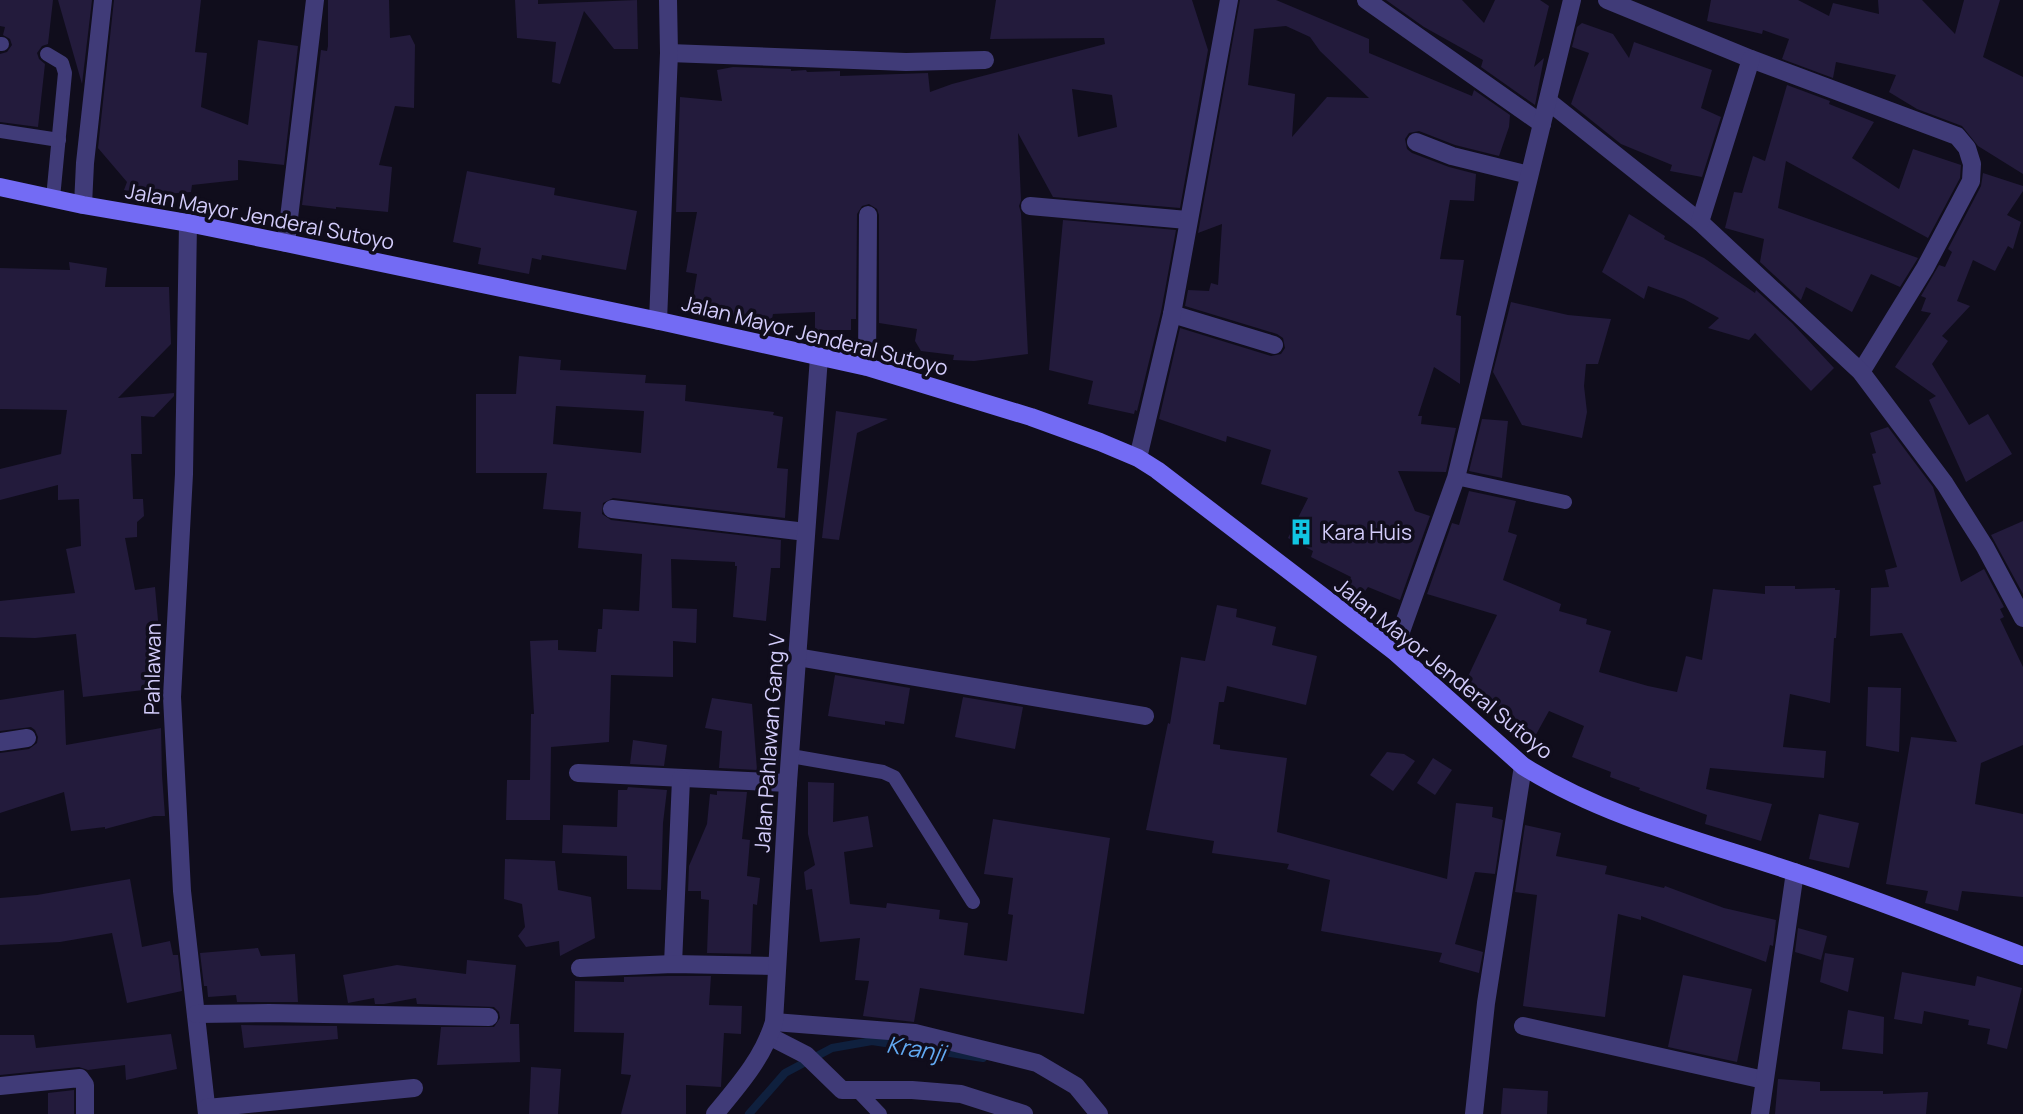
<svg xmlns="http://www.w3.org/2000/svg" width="2023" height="1114" font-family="Manrope,sans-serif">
  <rect width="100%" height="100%" fill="#100d1c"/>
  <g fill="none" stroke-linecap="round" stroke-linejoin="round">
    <!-- stream -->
    <polyline stroke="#0f203e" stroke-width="8" points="749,1114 785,1073 832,1048 872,1041 983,1058"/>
  </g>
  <!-- building -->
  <g fill="#231b3c" fill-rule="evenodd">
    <polygon points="0,0 53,0 48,44 42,46 37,53 39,59 45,64 38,127 0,122 0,54 7,52 12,45 10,39 3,35 5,27 0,26"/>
    <polygon points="58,0 92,0 82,84"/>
    <polygon points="114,0 201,0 195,52 207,53 201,107 248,125 258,40 298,46 284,165 238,160 238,180 192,185 191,192 151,195 124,190 127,182 98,148"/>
    <polygon points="328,0 389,0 390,38 410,35 415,45 414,108 395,106 379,165 392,167 388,212 336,207 336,209 302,205 321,50 327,51 328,46"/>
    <polygon points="515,0 538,0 538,4 637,0 638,49 614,49 584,11 560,84 552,82 556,42 517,38"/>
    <path d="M996,0h196l16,50 -28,158 -127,-11 -35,-64 3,67 -2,6 2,7 7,141 -54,7 -21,-1 1,-5 -33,-4 -6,-10 2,-12 -38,-6v-108l-2,-6 -8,-5 -7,2 -5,8 -1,105h-5v11h-36v-18l-42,2 -1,5 -45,-4v-4l-35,-6 5,-31 -11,-2 11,-60h-21l4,-115 42,4 -5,-31 16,-3 58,2v2l15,-1 1,2 33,-1v5l88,-3 2,19 22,-8 153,-40 -1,-6 -114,1zM1072,89l40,6 5,32 -39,10z"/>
    <path d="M1240,0h36l93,39v14l103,43 2,-6 36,25 -1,12 -10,29 -44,-11 -36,-14 -10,2 -4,6 2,10 5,4 37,14 27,7 -2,27 -24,-1 -10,59 24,1 -8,55 5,1 -1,68 -26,-17 -16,49h4l-1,8 35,4 -10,44 -48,-1 17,40 15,5 -30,84 -32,-13 -14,19 -11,-8 8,-21 -40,-20 2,-6 -25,-13 20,-40 -47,-14 10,-34 -44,-14 -1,6 -67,-23 21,-91 91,28 10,-2 4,-6 -2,-10 -6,-4 -92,-28 3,-16 21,1 2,-8 7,2 4,-61 -24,9zM1286,26l24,11 10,14 49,47 -42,-1 -35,40 3,-43 -47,-9 6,-56z"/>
    <polygon points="1386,0 1462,0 1484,23 1495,0 1540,0 1549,6 1534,67 1544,58 1535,105 1481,67 1483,60 1424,27"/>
    <polygon points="1711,0 1798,0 1829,16 1833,3 1879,14 1878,0 1922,0 1955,34 1964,0 2000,0 1983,57 2023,77 2023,174 1978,146 1962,126 1917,109 1889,92 1896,75 1836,62 1833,78 1782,59 1789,39 1763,30 1762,34 1707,21"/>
    <polygon points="1582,23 1613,34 1629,58 1634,42 1712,70 1701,108 1721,117 1702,177 1670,171 1672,165 1621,144 1571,104 1589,53 1572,47 1577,27"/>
    <polygon points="1787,85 1830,101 1829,104 1874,122 1852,158 1899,189 1913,149 1961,165 1960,178 1928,238 1786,161 1778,208 1918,258 1900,287 1871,274 1852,312 1806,287 1801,300 1760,262 1764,239 1725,228 1734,192 1742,193 1753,156 1765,161"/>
    <polygon points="467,171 555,188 554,195 637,211 626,270 542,255 541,260 532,258 529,274 478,264 481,248 453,242"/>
    <polygon points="1983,173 2023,186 2023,191 2007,215 2021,222 2013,249 2008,246 1995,271 1973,260 1957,301 1970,306 1942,336 1948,341 1932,364 1969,425 1988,414 2012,454 1966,482 1929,400 1936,396 1895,367 1931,313 1921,311 1926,298 1921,296 1939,265 1945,267 1952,252 1948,249 1981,186"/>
    <polygon points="1629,214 1665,236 1664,239 1704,258 1755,293 1756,290 1792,323 1834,368 1811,391 1755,333 1749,340 1708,328 1719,318 1684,299 1648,286 1644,299 1602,272"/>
    <polygon points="1063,220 1176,230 1161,312 1137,411 1135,410 1134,414 1088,404 1093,381 1049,370"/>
    <polygon points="69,262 107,268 105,287 169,287 171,344 118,398 174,393 174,396 154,417 141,416 142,454 131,454 133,499 143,499 144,516 137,522 137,537 125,538 135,590 155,587 160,642 156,643 161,688 83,697 76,634 35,638 0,637 0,601 75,593 66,549 81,546 79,499 58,500 58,485 0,500 0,469 61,454 67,410 0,409 0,268 70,270"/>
    <polygon points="1511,302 1568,315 1611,319 1598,364 1586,364 1584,386 1587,412 1582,438 1522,425 1493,372"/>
    <path d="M519,356l42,4 -1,10 86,5 -1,8 41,2 -1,16 89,11 -1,3 10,2 -6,51 11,1 -3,49 -172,-20 -10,5 -1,11 9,6 170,20 -1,28h-9l-5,53 -33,-4 4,-51h-2v-4l-64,-3 1,49 25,1 -1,34 -23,-2v36l-62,-2 -2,67 -58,5 -1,73h-44l1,-40h23l1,-66h3l-4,-73 28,-1v10l38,2 2,-23h4l1,-20 36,2 3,-57 -64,-6 3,-36 -38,-3 4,-36h-71v-79h40zM556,406l88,5 -3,42 -88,-9z"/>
    <polygon points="836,411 888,419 857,433 839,540 822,538"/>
    <polygon points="1482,419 1508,421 1502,478 1469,471"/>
    <polygon points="1888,427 1933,487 1961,582 1984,569 2004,607 2000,609 2004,617 2000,619 2023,667 2023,745 1981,763 1975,804 2023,814 2023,897 1962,891 1958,911 1925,903 1928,891 1886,884 1911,737 1957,742 1902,633 1870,636 1871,588 1889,587 1885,570 1897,567 1873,486 1881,484 1872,454 1876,453 1870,433"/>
    <polygon points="1469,491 1516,501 1508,532 1517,535 1503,580 1561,604 1559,611 1587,619 1586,624 1611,631 1599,672 1648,686 1677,692 1686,656 1702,660 1713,589 1765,594 1765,586 1795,586 1795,589 1835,588 1835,590 1840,590 1836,638 1834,638 1830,703 1790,694 1783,747 1826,751 1824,778 1710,768 1706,789 1772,804 1761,841 1705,824 1707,815 1639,790 1640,788 1610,777 1611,772 1572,757 1584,726 1549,711 1533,740 1513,729 1518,720 1496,706 1498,702 1464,685 1497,615 1427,594 1452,523 1459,525"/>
    <polygon points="2023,521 2023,594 1991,535"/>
    <polygon points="1217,605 1237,609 1236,617 1276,627 1272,645 1317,656 1306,705 1227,686 1224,702 1219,702 1213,744 1220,745 1220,749 1287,758 1277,832 1447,879 1456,803 1493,807 1492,817 1503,820 1495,874 1475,872 1455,944 1483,952 1479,973 1439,962 1442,953 1321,931 1330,880 1287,869 1289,864 1212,853 1214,841 1146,830 1168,723 1170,724 1181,657 1205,661"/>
    <polygon points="835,675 910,688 904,724 885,721 885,725 828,716"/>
    <polygon points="1868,687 1901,688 1899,752 1866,746"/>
    <polygon points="64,690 66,745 161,728 162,775 165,816 154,816 105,829 105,827 71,831 64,792 0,813 0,753 29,749 37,743 38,737 35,730 31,727 0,731 0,700"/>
    <polygon points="963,697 1023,707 1015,749 955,737"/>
    <polygon points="712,698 752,704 757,770 719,768 722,731 705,728"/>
    <polygon points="633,740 667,745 664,766 630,764"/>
    <polygon points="1387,752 1404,754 1415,761 1393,791 1370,775"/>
    <polygon points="1433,758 1452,770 1435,795 1417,783"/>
    <polygon points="808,782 834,783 833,822 868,816 873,847 844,852 850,904 886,908 887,903 940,910 939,919 968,923 964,955 1007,961 1013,915 1008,914 1013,878 984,874 993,819 1110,838 1084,1014 920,988 914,1022 863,1016 869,981 855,980 860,938 820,942 812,889 806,890 804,872 815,865 808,834"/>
    <polygon points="628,787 667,790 663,823 661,890 627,889 627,856 562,853 563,825 617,827 618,790 627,790"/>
    <polygon points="717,791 747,792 742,839 750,840 747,876 760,878 757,905 753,904 751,954 707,953 709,900 701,899 701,891 688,891 689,866 707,824 710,794 717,795"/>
    <polygon points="1819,814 1859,823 1849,868 1809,859"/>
    <polygon points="1525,825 1561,833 1556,856 1607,866 1605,874 1664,888 1665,886 1724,908 1776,920 1773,946 1770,945 1766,962 1641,916 1641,920 1618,914 1605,1017 1523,1006 1537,895 1515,892"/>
    <polygon points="505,859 555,861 558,890 591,897 595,938 560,956 559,941 526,947 518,936 525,927 522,904 504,899"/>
    <polygon points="130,879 142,947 170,941 173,955 178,955 182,991 127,1003 112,933 60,942 0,945 0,898 37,895"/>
    <polygon points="1798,928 1827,936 1821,960 1795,952"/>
    <polygon points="258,948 261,956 295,954 298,1002 237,1002 236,995 208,997 207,986 204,986 200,953"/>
    <polygon points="1825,953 1854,958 1848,992 1820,982"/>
    <polygon points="467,960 516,965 510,1024 519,1024 520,1062 437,1065 441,1027 494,1027 500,1018 499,1012 494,1007 417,1004 416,998 384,1004 375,1004 374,998 348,1003 343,975 397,965 466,974"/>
    <polygon points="1902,972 1975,986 1977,976 2022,988 2007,1049 1987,1044 1990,1029 1968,1025 1969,1020 1924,1011 1922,1024 1894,1019"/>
    <polygon points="1683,975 1752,989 1737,1062 1668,1047"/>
    <polygon points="667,976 711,976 709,1005 742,1006 741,1034 724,1033 721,1087 686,1085 686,1114 621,1114 631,1075 621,1074 624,1033 574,1032 575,981 624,982 624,977"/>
    <polygon points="1848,1010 1884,1017 1883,1054 1842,1049"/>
    <polygon points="241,1025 337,1026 338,1039 244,1048"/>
    <polygon points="171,1034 177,1069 126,1080 125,1065 88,1070 79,1067 0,1075 0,1035 34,1035 36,1048"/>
    <polygon points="531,1067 561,1069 558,1114 529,1114"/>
    <polygon points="1778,1079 1820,1082 1820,1091 1883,1091 1883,1094 1928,1092 1926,1114 1775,1114"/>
    <polygon points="1503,1088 1548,1091 1547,1114 1501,1114"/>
    <polygon points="74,1090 74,1114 48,1114 48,1093"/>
  </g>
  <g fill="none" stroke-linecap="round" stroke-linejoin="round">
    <!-- lane -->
    <g stroke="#403b78" stroke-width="14">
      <polyline points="0,44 2,44"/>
      <polyline points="47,54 62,63 65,73 53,198"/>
      <polyline points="0,131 59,140"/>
      <polyline points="1456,478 1565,502"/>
      <polyline points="791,756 883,772 894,777 973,902"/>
      <polyline points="857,1090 880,1114"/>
    </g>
    <!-- street -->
    <g stroke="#403b78" stroke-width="18">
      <polyline points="1366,0 1542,124"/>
      <polyline points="1607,0 1751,59 1957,136 1967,148 1972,164 1971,181 1925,268 1861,372"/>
      <polyline points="669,53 906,62 985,60"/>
      <polyline points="1548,101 1700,222 1861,372 1945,484 1985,547 2023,618"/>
      <polyline points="1416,142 1452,156 1529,175"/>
      <polyline points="83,205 85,163 103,0"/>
      <polyline points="1030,206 1187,220"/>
      <polyline points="1700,222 1751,59"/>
      <polyline points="188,223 184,474 172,697 182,891 207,1114"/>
      <polyline points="286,243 315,0"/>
      <polyline points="1172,314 1274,345"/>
      <polyline points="658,321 669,53 668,0"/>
      <polyline points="867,367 868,215"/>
      <polyline points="1138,458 1172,314 1229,0"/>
      <polyline points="612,509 806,532"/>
      <polyline points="1394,651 1456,478 1572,0"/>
      <polyline points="797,657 1145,716"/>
      <polyline points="0,742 27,738"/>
      <polyline points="578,773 788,783"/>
      <polyline points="673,964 681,779"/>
      <polyline points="580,968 673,964 776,966"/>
      <polyline points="196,1014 269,1013 489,1017"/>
      <polyline points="774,1022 915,1033 1037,1063 1076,1086 1099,1114"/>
      <polyline points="1523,1026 1764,1080"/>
      <polyline points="769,1036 806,1055 842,1090 912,1090 961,1094 1024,1114"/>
      <polyline points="0,1086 80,1078 85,1085 85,1114"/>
      <polyline points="207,1108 414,1088"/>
      <path d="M715,1114c24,-29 48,-56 59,-92l14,-239 31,-426"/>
      <polyline points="1474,1114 1486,1003 1523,766"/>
      <polyline points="1760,1114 1795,872"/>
    </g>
    <!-- secondary -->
    <path stroke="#736bf4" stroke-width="18" d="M0,187l83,18 105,18 98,20 378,79 203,45 164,50 69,25 38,16 19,12 237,181 129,115c83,52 179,75 271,106 77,25 153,56 229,84"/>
  </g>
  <!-- icons -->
  <defs>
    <g id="building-bare" transform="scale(2.1)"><path d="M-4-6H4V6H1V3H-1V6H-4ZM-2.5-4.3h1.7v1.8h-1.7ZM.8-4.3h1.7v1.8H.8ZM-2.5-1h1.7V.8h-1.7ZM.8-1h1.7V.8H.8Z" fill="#11c5e2" stroke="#100d1c" stroke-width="2.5" paint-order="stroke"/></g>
  </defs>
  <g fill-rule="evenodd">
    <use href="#building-bare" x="1301" y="532"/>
  </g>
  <g text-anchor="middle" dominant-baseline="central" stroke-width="7" stroke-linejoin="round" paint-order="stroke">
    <!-- street labels -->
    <g font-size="21" fill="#d3ccfb" stroke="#100d1c">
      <text transform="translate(260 216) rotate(11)">Jalan Mayor Jenderal Sutoyo</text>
      <text transform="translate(815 335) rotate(14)">Jalan Mayor Jenderal Sutoyo</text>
      <text transform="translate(1444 668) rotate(39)">Jalan Mayor Jenderal Sutoyo</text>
      <text transform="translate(152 669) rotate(-89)">Pahlawan</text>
      <text transform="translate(769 743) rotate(-86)">Jalan Pahlawan Gang V</text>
    </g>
    <!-- poi labels -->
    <g font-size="21" fill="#d3ccfb" stroke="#100d1c" text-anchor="start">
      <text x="1322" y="532">Kara Huis</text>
    </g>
    <!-- water labels -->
    <g font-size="23" font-style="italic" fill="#62aaf3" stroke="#100d1c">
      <text transform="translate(916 1048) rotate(9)">Kranji</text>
    </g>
  </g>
</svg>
